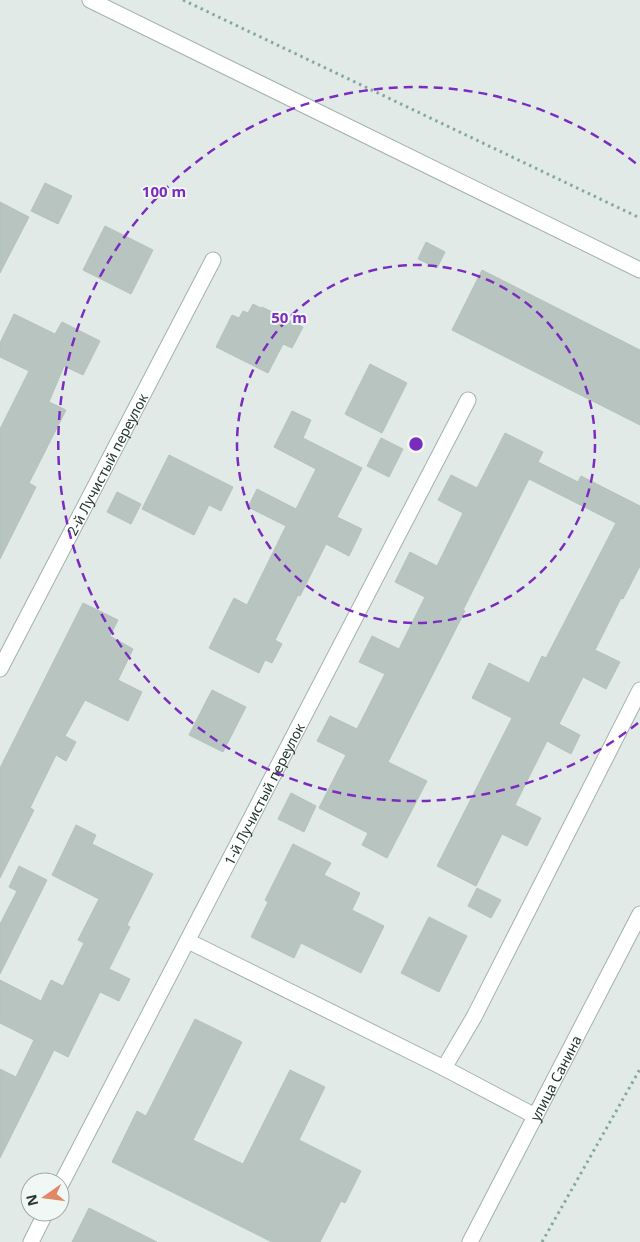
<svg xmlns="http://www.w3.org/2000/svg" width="640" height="1242" font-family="'Noto Sans',sans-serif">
  <rect width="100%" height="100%" fill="#e1eae6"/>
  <!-- building -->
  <g fill="#b7c4bf" stroke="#b4c2bd">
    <polygon points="45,183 72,196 58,224 31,211"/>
    <polygon points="0,202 29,217 0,273"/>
    <polygon points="105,226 153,250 131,294 83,270"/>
    <polygon points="426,242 445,252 437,268 418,259"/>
    <polygon points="482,270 640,350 640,425 452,330"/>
    <polygon points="253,304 261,308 262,307 303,327 292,348 283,344 268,373 216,347 232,315 239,318 243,311 248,313"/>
    <polygon points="14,314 55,334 62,322 100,341 83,375 64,366 49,402 66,410 29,483 36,487 0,559 0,429 29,371 0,357 0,343"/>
    <polygon points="370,364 407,383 382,433 345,414"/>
    <polygon points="292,411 311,420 303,438 362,468 337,517 362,529 349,556 326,544 300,596 298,595 275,640 282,644 272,663 265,660 259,673 209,648 234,598 247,605 286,526 248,507 257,489 296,509 316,469 274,447"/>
    <polygon points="505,433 543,452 538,462 578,482 581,476 640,506 640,566 623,599 621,598 595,650 620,662 606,689 583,677 559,724 580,735 571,754 547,741 515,805 541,818 527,846 502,834 476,886 437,866 512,718 472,698 489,663 529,683 542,656 546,658 616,523 529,479 463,610 465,611 388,762 427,781 387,858 362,845 368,833 319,808 346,755 317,741 330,716 357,729 385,674 359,662 372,636 399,649 425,597 395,582 410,552 437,566 463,513 438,500 451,475 477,488"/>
    <polygon points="381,438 403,449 389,477 367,466"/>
    <polygon points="169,455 233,487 221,511 209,505 194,535 142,509"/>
    <polygon points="117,492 141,504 131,524 107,512"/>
    <polygon points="83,603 118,620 110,636 133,649 118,680 142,692 128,721 85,700 65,736 76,742 66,761 56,755 30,808 34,810 0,878 0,768"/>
    <polygon points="212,690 246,707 223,752 189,735"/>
    <polygon points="291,793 316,806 304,832 278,819"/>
    <polygon points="76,825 96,835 92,844 153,874 127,925 130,927 109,969 130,979 119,1001 100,992 68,1057 54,1050 0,1158 0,1069 16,1077 34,1040 0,1023 0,980 41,1001 51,980 63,986 84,943 78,940 99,899 52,875"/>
    <polygon points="293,844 331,863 324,875 360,893 352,910 384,926 361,973 301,943 294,958 251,937 268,902 265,900"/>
    <polygon points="19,866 47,880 0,974 0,924 17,891 9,887"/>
    <polygon points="477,888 501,900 491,918 468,906"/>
    <polygon points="429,917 467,936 439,992 401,973"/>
    <polygon points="195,1019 242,1042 193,1140 243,1164 290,1070 325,1087 299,1140 361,1171 345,1203 341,1201 320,1242 272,1242 112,1162 137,1111 146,1116"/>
    <polygon points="89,1208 157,1242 72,1242"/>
  </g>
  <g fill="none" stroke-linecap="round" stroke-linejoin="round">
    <!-- minor casing -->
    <g stroke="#a5b1ad" stroke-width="17">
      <g id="minor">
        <polyline points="90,0 640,270"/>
        <path id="s1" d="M0,669l213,-409"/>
        <polyline points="188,941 444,1068 535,1116"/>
        <polyline points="444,1068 474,1017 640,690"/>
        <path id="s2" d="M60,1186l408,-786"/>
        <polyline points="31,1242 46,1212"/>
        <path id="s3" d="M470,1242l170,-328"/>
      </g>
    </g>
    <!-- path -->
    <g stroke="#85a99f" stroke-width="3" stroke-dasharray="2.5 4" stroke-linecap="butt">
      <polyline points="183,0 640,218"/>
      <polyline points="542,1242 640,1069"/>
    </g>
    <!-- minor -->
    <use href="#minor" stroke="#fff" stroke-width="15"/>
  </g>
  <!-- distance rings -->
  <g fill="none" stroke="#7b2cbf" stroke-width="2.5" stroke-dasharray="9 6">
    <circle cx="416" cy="444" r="179"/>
    <path d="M638 723A357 357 0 1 1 638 165"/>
  </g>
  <g text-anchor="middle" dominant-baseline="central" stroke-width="4" stroke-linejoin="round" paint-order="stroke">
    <!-- street labels -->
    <g font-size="14" fill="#243833" stroke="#f1f7f4">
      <text stroke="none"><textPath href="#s1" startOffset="231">2-й Лучистый переулок</textPath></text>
      <text stroke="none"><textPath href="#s2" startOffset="442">1-й Лучистый переулок</textPath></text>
      <text stroke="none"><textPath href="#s3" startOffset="185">улица Санина</textPath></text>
    </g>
  </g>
  <circle cx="416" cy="444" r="8" fill="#7b2cbf" stroke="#f1f7f4" stroke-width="2.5"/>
  <g font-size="15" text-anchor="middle" font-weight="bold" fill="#7b2cbf" stroke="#f1f7f4" stroke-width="4" stroke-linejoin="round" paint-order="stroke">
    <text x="164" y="197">100 m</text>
    <text x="289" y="323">50 m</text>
  </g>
  <!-- north arrow -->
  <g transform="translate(45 1197) rotate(256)"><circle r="24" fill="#f1f7f4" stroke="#9faba7"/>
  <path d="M0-4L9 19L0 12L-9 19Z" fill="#e08969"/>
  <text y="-8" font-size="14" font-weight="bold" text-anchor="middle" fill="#243833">N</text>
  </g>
</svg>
